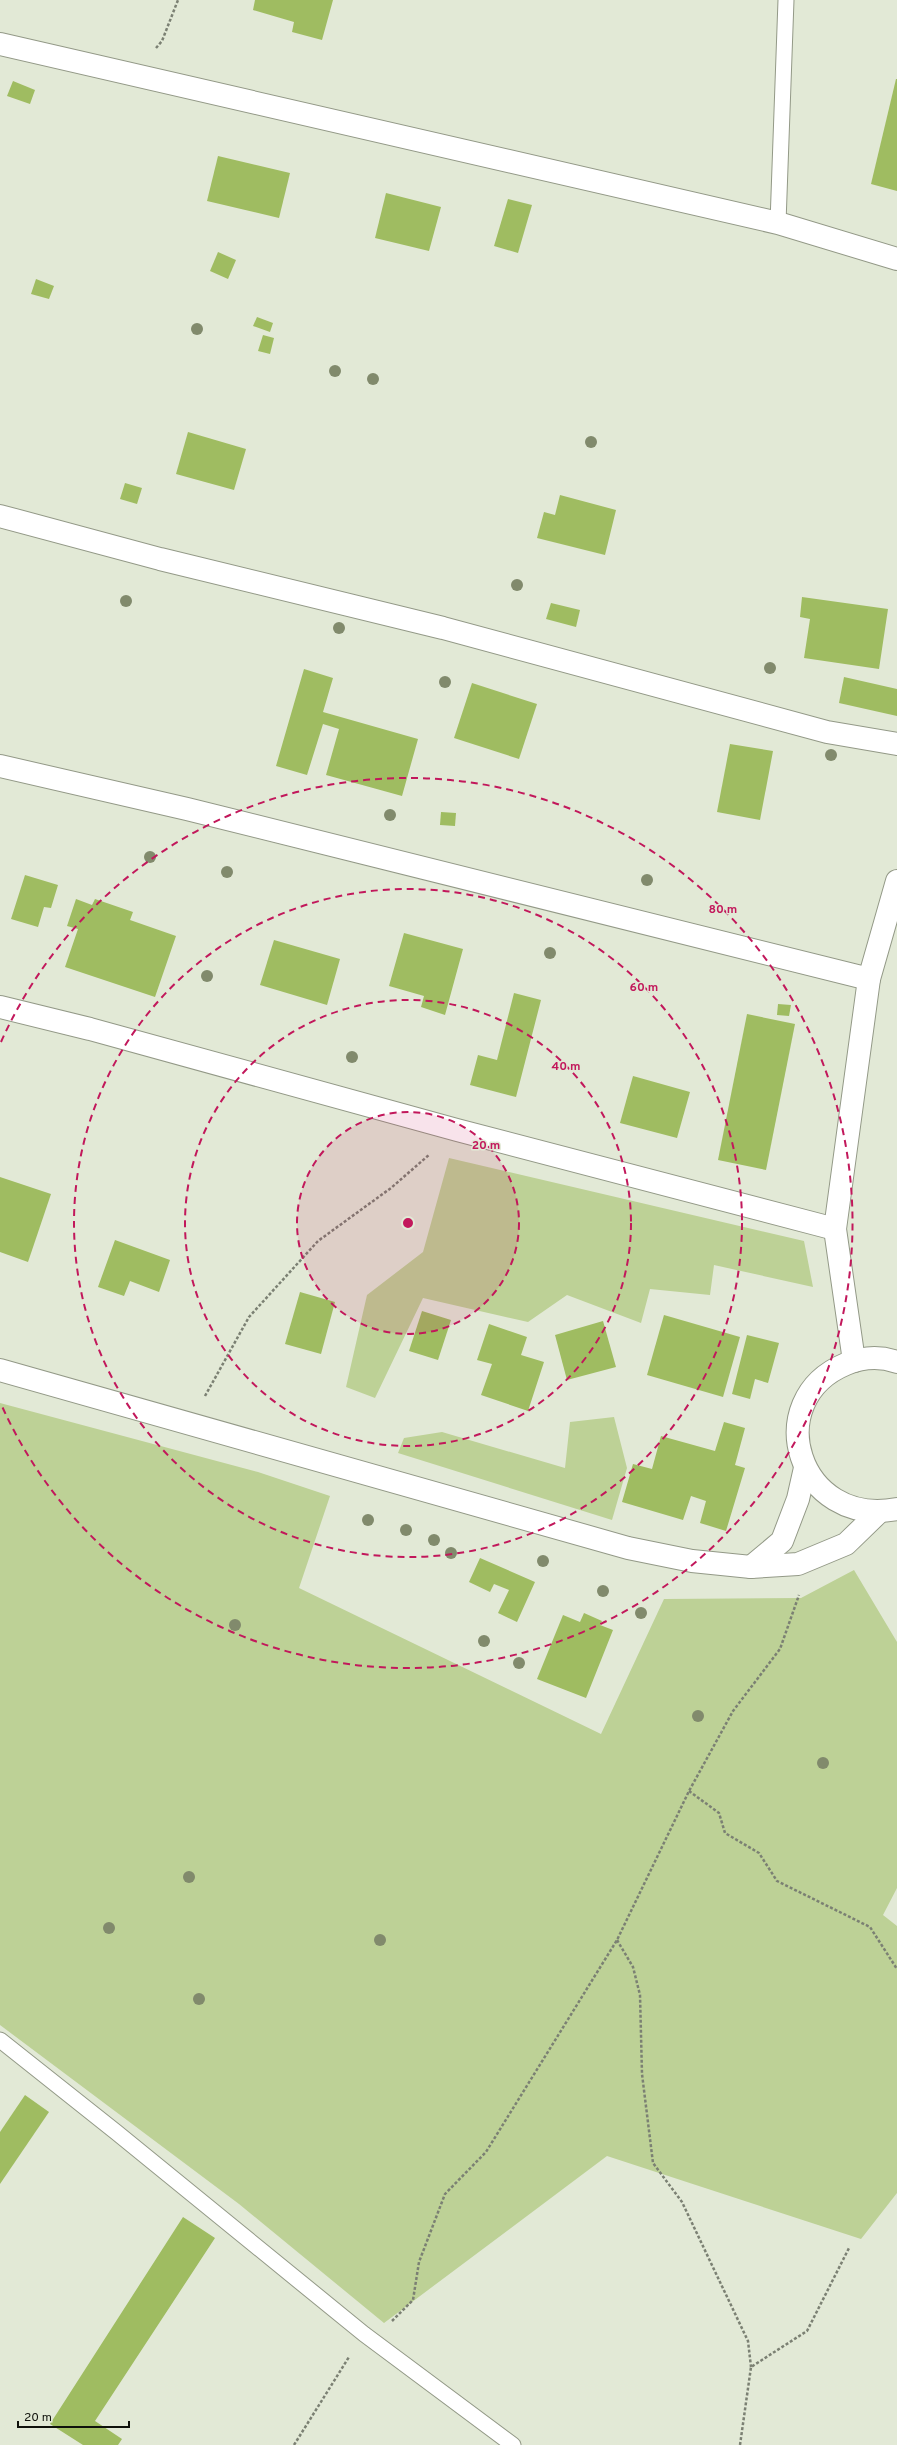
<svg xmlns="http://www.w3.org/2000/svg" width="897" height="2445" font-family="Overpass,sans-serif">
  <rect width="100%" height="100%" fill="#e2e9d6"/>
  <!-- green -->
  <g fill="#bdd196">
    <polygon points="449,1158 804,1241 813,1287 714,1265 710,1295 650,1289 641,1323 567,1295 528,1322 423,1298 375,1398 346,1387 367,1295 423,1252"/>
    <polygon points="0,1403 258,1472 330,1496 299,1588 601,1734 664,1599 801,1598 854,1570 897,1642 897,1888 883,1915 897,1926 897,2193 861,2239 607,2156 384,2323 239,2204 0,2025"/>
    <polygon points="614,1417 627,1468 612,1520 398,1453 404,1438 442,1432 565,1468 570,1422"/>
  </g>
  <!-- building -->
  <g fill="#9fbc61">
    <polygon points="255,0 333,0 322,40 292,32 294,22 253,10"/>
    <polygon points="896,79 897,79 897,191 871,184"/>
    <polygon points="13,81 35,90 30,104 7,96"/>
    <polygon points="218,156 290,173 279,218 207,201"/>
    <polygon points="386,193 441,207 429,251 375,238"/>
    <polygon points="508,199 532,205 518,253 494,246"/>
    <polygon points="218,252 236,260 228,279 210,271"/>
    <polygon points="36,279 54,286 49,299 31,294"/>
    <polygon points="257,317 273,323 270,332 253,326"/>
    <polygon points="263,335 274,338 270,354 258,351"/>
    <polygon points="188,432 246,449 234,490 176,474"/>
    <polygon points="125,483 142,488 137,504 120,499"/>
    <polygon points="560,495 616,510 605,555 537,538 544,512 555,515"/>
    <polygon points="802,597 888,609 879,669 804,658 810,619 800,617"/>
    <polygon points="551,603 580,610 576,627 546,619"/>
    <polygon points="304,669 333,678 323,712 418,739 402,796 326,775 339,729 323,724 307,775 276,766"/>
    <polygon points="844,677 897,689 897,716 839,703"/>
    <polygon points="472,683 537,704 519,759 454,738"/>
    <polygon points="730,744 773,751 760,820 717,812"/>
    <polygon points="441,812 456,813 455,826 440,825"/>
    <polygon points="25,875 58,885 51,908 44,907 38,927 11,919"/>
    <polygon points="76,899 92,905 95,899 133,912 130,920 176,936 155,997 65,967 78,929 67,926"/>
    <polygon points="404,933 463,949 445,1015 421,1007 424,996 389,986"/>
    <polygon points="274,940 340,959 327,1005 260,985"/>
    <polygon points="514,993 541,1000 516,1097 470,1085 478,1055 497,1060"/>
    <polygon points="778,1004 791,1005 789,1016 777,1015"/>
    <polygon points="747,1014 795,1024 766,1170 718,1160"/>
    <polygon points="633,1076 690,1092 677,1138 620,1123"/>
    <polygon points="0,1177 51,1194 28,1262 0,1252"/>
    <polygon points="115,1240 170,1260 159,1292 130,1281 124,1296 98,1287"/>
    <polygon points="300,1292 335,1302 321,1354 285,1344"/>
    <polygon points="422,1311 451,1320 438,1360 409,1351"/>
    <polygon points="664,1315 740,1337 723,1397 647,1375"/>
    <polygon points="603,1321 616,1367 567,1380 555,1335"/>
    <polygon points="489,1324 527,1337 521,1355 544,1362 528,1411 481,1395 492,1364 477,1360"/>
    <polygon points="747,1335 779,1343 768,1383 755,1379 750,1399 732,1394"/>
    <polygon points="724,1422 745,1428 735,1465 745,1468 726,1531 700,1523 706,1501 691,1496 683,1520 622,1502 633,1464 652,1469 661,1436 715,1451"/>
    <polygon points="480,1558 535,1582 517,1622 498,1613 509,1590 494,1584 490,1592 469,1582"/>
    <polygon points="584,1613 602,1621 600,1625 613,1630 586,1698 537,1679 563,1615 580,1622"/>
    <polygon points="25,2095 49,2112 0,2184 0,2132"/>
    <polygon points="183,2217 215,2238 95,2421 122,2439 118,2445 83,2445 50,2424"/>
  </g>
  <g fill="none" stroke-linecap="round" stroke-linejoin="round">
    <!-- service casing -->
    <g stroke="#939987" stroke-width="17">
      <g id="service">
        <polyline points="778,223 786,0"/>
        <polyline points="0,2040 116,2132 364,2334 513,2445"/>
      </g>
    </g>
    <!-- minor casing -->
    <g stroke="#939987" stroke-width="24">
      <g id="minor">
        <polyline points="0,44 778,223 897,259"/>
        <polyline points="0,516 160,559 443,628 827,732 897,744"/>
        <polyline points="0,766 187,809 869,979"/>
        <polyline points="0,1007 90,1029 457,1130 835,1229"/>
        <polyline points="854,1361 835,1229 869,979 897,881"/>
      </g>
    </g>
    <!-- tertiary casing -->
    <g stroke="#939987" stroke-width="24">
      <g id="tertiary">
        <path d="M897,1362c-17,-6 -34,-5 -51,2 -87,36 -48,164 51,145"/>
        <polyline points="0,1370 628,1548 692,1561 751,1567 798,1564 846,1544 879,1512"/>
        <polyline points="751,1567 782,1541 798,1499 805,1468"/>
      </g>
    </g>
    <!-- path -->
    <g stroke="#7b8073" stroke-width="2.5" stroke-dasharray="3 2" stroke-linecap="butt">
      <polyline points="156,48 162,41 178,0"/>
      <polyline points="205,1396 249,1317 318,1241 391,1188 430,1154"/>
      <polyline points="689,1791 719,1813 725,1833 759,1853 777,1881 870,1927 897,1969"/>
      <polyline points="617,1940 633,1967 640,1995 642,2074 653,2163 682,2202 748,2341 751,2367"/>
      <polyline points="392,2321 413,2300 419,2262 445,2194 486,2152 617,1940 689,1791 733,1711 780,1649 799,1595"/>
      <polyline points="294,2445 349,2357"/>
      <polyline points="740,2445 751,2367 807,2331 849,2248"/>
    </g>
    <!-- service -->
    <use href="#service" stroke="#fff" stroke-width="15"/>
    <!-- minor -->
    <use href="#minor" stroke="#fff" stroke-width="22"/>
    <!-- tertiary -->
    <use href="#tertiary" stroke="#fff" stroke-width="22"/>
  </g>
  <!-- trees -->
  <g fill="#818a6c">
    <circle cx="197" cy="329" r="6"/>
    <circle cx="335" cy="371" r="6"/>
    <circle cx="373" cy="379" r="6"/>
    <circle cx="591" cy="442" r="6"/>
    <circle cx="517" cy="585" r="6"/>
    <circle cx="126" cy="601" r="6"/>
    <circle cx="339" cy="628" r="6"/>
    <circle cx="770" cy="668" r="6"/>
    <circle cx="445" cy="682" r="6"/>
    <circle cx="831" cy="755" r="6"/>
    <circle cx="390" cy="815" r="6"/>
    <circle cx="150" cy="857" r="6"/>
    <circle cx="227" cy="872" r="6"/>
    <circle cx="647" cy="880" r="6"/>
    <circle cx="550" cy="953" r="6"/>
    <circle cx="207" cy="976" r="6"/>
    <circle cx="352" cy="1057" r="6"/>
    <circle cx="368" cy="1520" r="6"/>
    <circle cx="406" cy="1530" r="6"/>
    <circle cx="434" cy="1540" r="6"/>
    <circle cx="451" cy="1553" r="6"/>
    <circle cx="543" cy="1561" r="6"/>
    <circle cx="603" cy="1591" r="6"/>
    <circle cx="641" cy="1613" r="6"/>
    <circle cx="235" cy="1625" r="6"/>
    <circle cx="484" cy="1641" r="6"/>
    <circle cx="519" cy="1663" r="6"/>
    <circle cx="698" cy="1716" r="6"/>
    <circle cx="823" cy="1763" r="6"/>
    <circle cx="189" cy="1877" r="6"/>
    <circle cx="109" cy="1928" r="6"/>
    <circle cx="380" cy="1940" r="6"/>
    <circle cx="199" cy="1999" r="6"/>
  </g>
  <!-- distance rings -->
  <circle cx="408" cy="1223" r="111" fill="#c2185b" fill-opacity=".12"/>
  <g fill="none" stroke="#c2185b" stroke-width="2" stroke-dasharray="7 5">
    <circle cx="408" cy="1223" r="111"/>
    <circle cx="408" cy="1223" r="223"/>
    <circle cx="408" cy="1223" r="334"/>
    <path d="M1 1042A445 445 0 1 1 1 1404"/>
  </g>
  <circle cx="408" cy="1223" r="6" fill="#c2185b" stroke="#e2e9d6" stroke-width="2"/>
  <g font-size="12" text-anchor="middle" font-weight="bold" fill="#c2185b" stroke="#e2e9d6" stroke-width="3" stroke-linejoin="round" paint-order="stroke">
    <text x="723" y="913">80 m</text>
    <text x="644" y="991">60 m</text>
    <text x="566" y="1070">40 m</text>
    <text x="486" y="1149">20 m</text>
  </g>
  <!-- scale -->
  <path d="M18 2421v6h111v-6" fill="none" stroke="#0f110b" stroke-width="2"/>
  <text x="24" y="2421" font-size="12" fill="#0f110b" stroke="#e2e9d6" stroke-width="3" paint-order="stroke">20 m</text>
</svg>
